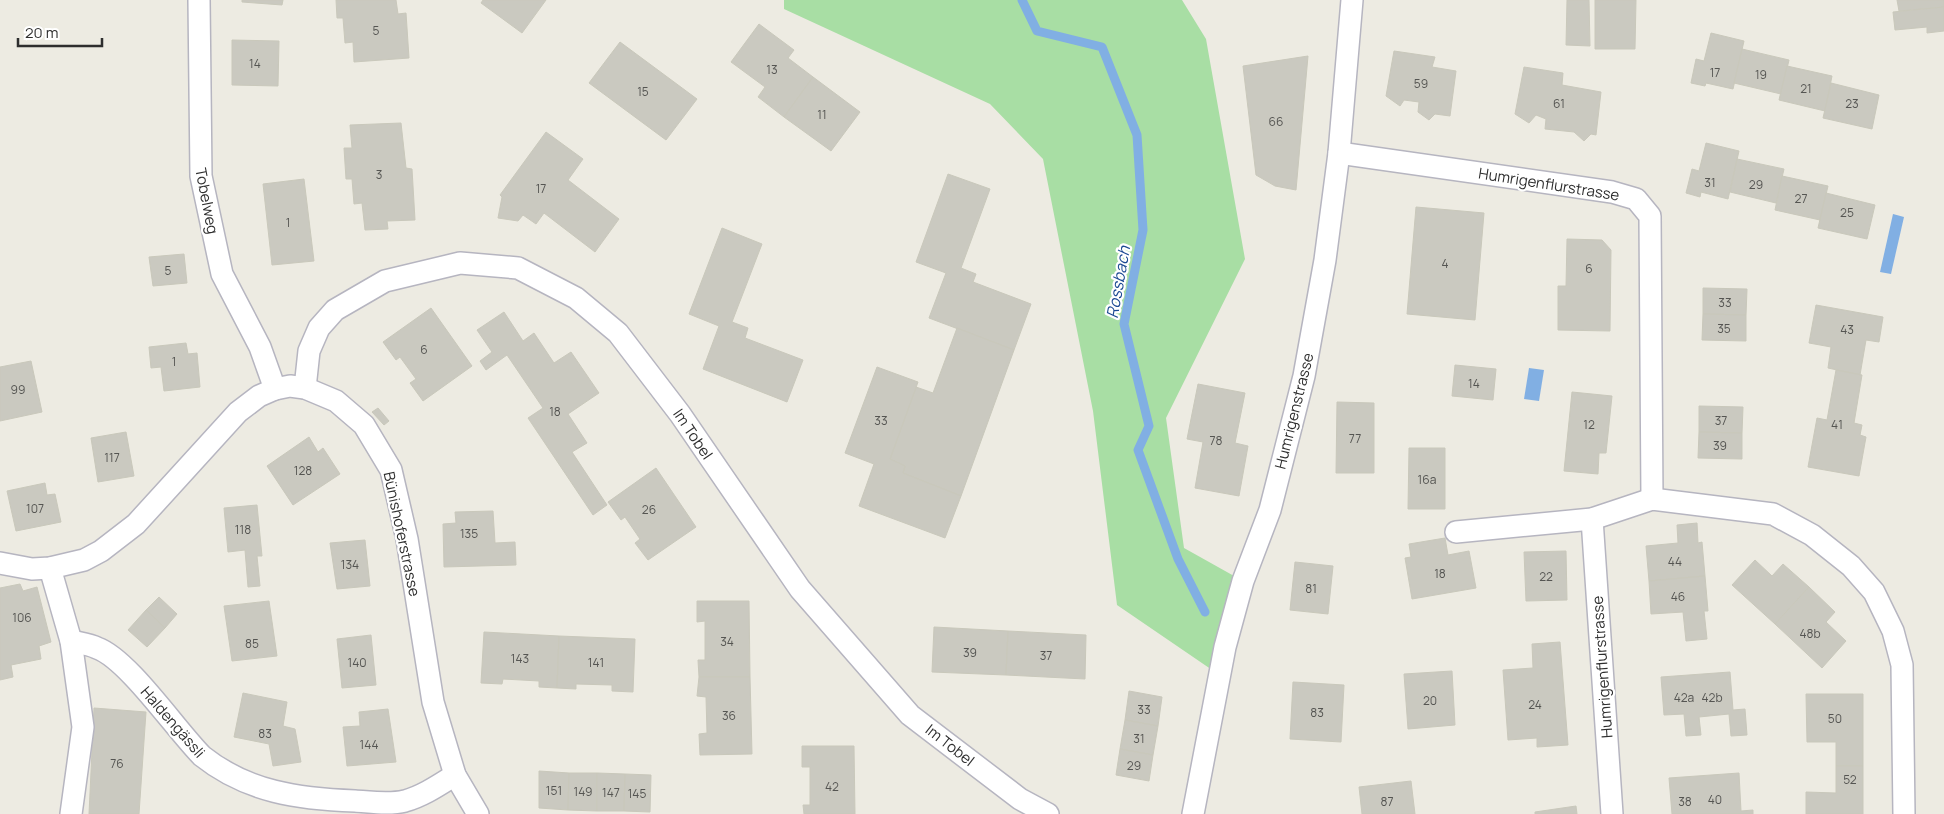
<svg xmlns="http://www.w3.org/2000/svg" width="1944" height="814" font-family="Manrope,sans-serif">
  <rect width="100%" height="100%" fill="#edebe2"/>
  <!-- green -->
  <polygon fill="#a8dea4" points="784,0 1182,0 1206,39 1245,259 1166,418 1184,548 1243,581 1218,674 1117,605 1093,411 1043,159 990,104 784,9"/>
  <!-- water -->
  <g fill="#81afe3">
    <polygon points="1893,214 1904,217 1891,274 1880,272"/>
    <polygon points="1529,368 1544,370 1539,401 1524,399"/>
  </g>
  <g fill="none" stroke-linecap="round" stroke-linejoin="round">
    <!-- stream -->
    <polyline stroke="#81afe3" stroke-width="9" points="1022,0 1037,31 1102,47 1137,135 1143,230 1124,324 1149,426 1138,450 1178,559 1205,612"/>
  </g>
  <!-- building -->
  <g fill="#cac9c0" stroke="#c9c8bb">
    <polygon points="242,0 283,0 282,5 242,2"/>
    <polygon points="336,0 396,0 398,14 406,13 409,58 354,62 353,42 345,43 343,18 337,18"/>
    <polygon points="483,0 546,0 522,33 481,3"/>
    <polygon points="1567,0 1589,0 1590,46 1566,45"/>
    <polygon points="1595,0 1636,0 1635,49 1595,49"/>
    <polygon points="1897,0 1944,0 1944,7 1899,11"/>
    <polygon points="1944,7 1944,31 1927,33 1927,27 1895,30 1893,12"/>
    <polygon points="759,24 794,50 788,58 813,77 784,117 758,97 765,87 731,62"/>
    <polygon points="1711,33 1744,41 1733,89 1706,83 1705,86 1691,83 1696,59 1704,61"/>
    <polygon points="232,40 279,41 278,86 232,85"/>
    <polygon points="620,42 697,99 666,140 589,83"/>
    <polygon points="1742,49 1789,60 1781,94 1734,83"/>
    <polygon points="1394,51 1435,57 1432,67 1456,71 1450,116 1435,114 1429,120 1418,112 1419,102 1404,100 1400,106 1386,96"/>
    <polygon points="1308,56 1296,190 1275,186 1256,175 1243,66"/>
    <polygon points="1787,66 1832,76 1825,111 1779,100"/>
    <polygon points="1524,67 1563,73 1562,85 1601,92 1596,135 1591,134 1584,141 1574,132 1545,129 1546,119 1536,115 1529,123 1515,114"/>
    <polygon points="813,77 860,112 831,151 784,117"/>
    <polygon points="1831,83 1879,95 1872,129 1823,118"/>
    <polygon points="401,123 406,168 412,169 415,220 387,221 388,229 365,230 362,203 354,204 352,179 346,179 344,148 352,148 350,125"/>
    <polygon points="546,132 583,159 568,180 619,219 595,252 544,213 536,224 523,215 518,221 498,218 502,197 500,195"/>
    <polygon points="1706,143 1739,151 1728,199 1701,192 1700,197 1686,193 1692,169 1699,171"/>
    <polygon points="1737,159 1784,169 1776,203 1730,192"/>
    <polygon points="948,174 990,189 961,268 976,274 973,282 1031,304 1014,350 929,318 946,273 916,262"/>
    <polygon points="1782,176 1828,186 1820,220 1775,210"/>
    <polygon points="304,179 314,261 272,265 263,184"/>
    <polygon points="1826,193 1875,205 1867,239 1818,228"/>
    <polygon points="1416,207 1484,213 1475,320 1407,314"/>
    <polygon points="722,228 762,244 732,322 748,328 745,338 803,360 787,402 703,369 719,326 689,314"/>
    <polygon points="1567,239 1602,240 1611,250 1610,331 1558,330 1558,286 1566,286"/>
    <polygon points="184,254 187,283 153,286 149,257"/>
    <polygon points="1703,288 1747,289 1746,315 1703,314"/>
    <polygon points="1816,305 1883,317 1879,342 1866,340 1860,375 1828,368 1831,347 1809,343"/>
    <polygon points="431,308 472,366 423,401 410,383 416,379 400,357 396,360 383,342"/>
    <polygon points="504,312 523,341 534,333 554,363 571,352 599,393 568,414 587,443 572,452 607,505 593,515 528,418 543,408 507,355 486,370 480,361 492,352 477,330"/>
    <polygon points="1703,314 1746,315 1746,341 1702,340"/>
    <polygon points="957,328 1014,350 961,496 903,473 905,466 890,459 916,387 933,393"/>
    <polygon points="186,343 188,354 197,353 200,387 164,391 161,367 151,368 149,347"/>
    <polygon points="31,361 42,412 0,421 0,367"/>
    <polygon points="1455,365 1496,369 1493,400 1452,396"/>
    <polygon points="877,367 918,382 890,459 905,466 903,473 961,496 945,538 859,506 874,464 845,453"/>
    <polygon points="1836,370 1862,375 1854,423 1862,425 1860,435 1866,437 1859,476 1808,467 1817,418 1827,420"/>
    <polygon points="1198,384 1245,393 1235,443 1248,446 1239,496 1195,488 1203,442 1187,439"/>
    <polygon points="1572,392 1612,396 1606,453 1599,453 1598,474 1564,471"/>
    <polygon points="1337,402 1374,403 1374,473 1336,473"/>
    <polygon points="1699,406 1743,407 1742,433 1699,432"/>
    <polygon points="378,408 389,421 384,425 372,412"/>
    <polygon points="126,432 134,476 98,482 91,438"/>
    <polygon points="1699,432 1742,433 1742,459 1698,458"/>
    <polygon points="309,437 318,452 323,448 340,474 293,505 267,466"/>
    <polygon points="1409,448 1445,448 1445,509 1408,509"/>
    <polygon points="656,468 696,527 648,560 635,543 640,539 625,517 621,520 608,502"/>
    <polygon points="45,483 47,495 55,494 61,522 16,531 7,491"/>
    <polygon points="257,505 262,556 257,556 260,586 248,587 245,550 228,552 224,508"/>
    <polygon points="493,511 495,543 515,542 516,565 444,567 443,524 456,523 455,512"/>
    <polygon points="1697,523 1698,543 1702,542 1705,576 1649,581 1646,546 1678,543 1677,525"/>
    <polygon points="1445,538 1448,555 1469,551 1476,588 1412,599 1405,558 1411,557 1409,544"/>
    <polygon points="365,540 370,586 337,589 330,543"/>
    <polygon points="1566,551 1567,600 1526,601 1524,552"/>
    <polygon points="1755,560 1772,576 1783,564 1809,587 1775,624 1732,585"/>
    <polygon points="1295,562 1333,566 1328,614 1290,610"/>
    <polygon points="1705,576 1708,611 1704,611 1707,639 1686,641 1683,612 1651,614 1649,581"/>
    <polygon points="20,584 23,591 37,587 51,642 39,646 41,659 11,665 13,677 0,680 0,588"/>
    <polygon points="1809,587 1835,612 1826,622 1846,641 1822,668 1775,624"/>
    <polygon points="159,597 177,614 165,628 146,610"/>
    <polygon points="269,601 277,656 232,661 224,606"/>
    <polygon points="697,601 749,601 750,677 699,677 698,660 705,660 705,621 697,622"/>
    <polygon points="146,610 165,628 147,647 128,630"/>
    <polygon points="934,627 1008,631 1006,675 932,672"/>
    <polygon points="1008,631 1086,635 1085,679 1006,675"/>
    <polygon points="484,632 559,636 557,688 539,687 539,681 503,679 502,684 481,683"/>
    <polygon points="371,635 376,685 342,688 337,639"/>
    <polygon points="559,636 635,639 633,692 612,691 612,685 576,684 576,689 557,688"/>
    <polygon points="1560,642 1568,745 1537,747 1537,738 1508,740 1503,670 1533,668 1532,644"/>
    <polygon points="1452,671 1455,725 1408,729 1404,674"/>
    <polygon points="1730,672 1733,710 1745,709 1747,735 1731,736 1729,714 1699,717 1701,735 1686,736 1684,714 1664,715 1661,677"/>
    <polygon points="699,677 750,677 752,754 700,755 699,734 707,733 706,697 697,696"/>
    <polygon points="1293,682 1344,685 1341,742 1290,739"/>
    <polygon points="1129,691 1162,697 1158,726 1125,720"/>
    <polygon points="243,693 287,702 283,726 295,729 301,762 273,766 269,744 234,737"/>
    <polygon points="1806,694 1863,694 1863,766 1836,766 1836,742 1807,742"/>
    <polygon points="94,708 146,712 139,814 89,814"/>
    <polygon points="388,709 396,762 347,766 343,727 360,726 359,712"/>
    <polygon points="1125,720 1158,726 1153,755 1120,749"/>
    <polygon points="802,746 854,746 855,814 804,814 803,805 810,805 810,767 802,767"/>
    <polygon points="1120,749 1153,755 1149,781 1116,775"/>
    <polygon points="1836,766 1863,766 1863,814 1806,814 1806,792 1836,793"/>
    <polygon points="539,771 569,773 568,810 539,808"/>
    <polygon points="569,773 597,773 597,811 568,810"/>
    <polygon points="597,773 625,774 624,811 597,811"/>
    <polygon points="1739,773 1741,811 1753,810 1753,814 1672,814 1669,778"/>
    <polygon points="625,774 651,775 650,812 624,811"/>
    <polygon points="1411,781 1415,814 1362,814 1359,787"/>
    <polygon points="1576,806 1577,814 1535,814 1535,812"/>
  </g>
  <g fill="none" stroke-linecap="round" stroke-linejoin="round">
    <!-- street casing -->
    <g stroke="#b6b5c0" stroke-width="24">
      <g id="street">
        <polyline points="199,0 201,176 222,274 260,347 275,389"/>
        <polyline points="1339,153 1612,192 1636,199 1650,216 1652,499"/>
        <polyline points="305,388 309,351 319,328 335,310 385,281 460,263 518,268 576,298 618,333 680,414 800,589 910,715 1020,799 1048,814"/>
        <polyline points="1592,519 1612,814"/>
        <polyline points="1456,532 1592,519 1652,499 1773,514 1812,535 1851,566 1874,592 1893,631 1902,665 1904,814"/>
        <polyline points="0,563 32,569 50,568 84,560 101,551 136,524 238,412 259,396 275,389 290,386 305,388 336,401 364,425 391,470 407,539 433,702 455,775 478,814"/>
        <polyline points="50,568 71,641 83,727 71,814"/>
        <path d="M71,641c8,2 18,3 26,7 31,11 79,82 105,108 45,36 97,43 153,45 16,1 34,4 50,0 18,-5 34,-16 50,-26"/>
        <polyline points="1193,814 1225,647 1243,581 1270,510 1304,376 1325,260 1339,153 1352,0"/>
      </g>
    </g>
    <!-- street -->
    <use href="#street" stroke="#fff" stroke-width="21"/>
  </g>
  <g text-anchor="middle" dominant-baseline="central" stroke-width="4.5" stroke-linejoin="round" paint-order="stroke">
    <!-- number labels -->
    <g font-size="12" fill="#555552">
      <text x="376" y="30">5</text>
      <text x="255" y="63">14</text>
      <text x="772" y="69">13</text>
      <text x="1715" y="72">17</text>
      <text x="1761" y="74">19</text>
      <text x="1421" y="83">59</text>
      <text x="1806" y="88">21</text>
      <text x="643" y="91">15</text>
      <text x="1559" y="103">61</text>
      <text x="1852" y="103">23</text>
      <text x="822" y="114">11</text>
      <text x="1276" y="121">66</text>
      <text x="379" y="174">3</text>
      <text x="1710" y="182">31</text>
      <text x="1756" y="184">29</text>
      <text x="541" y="188">17</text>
      <text x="1801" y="198">27</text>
      <text x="1847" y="212">25</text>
      <text x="288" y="222">1</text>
      <text x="1445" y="263">4</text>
      <text x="1589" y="268">6</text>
      <text x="168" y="270">5</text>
      <text x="1725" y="302">33</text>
      <text x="1724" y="328">35</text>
      <text x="1847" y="329">43</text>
      <text x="424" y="349">6</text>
      <text x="174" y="361">1</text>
      <text x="1474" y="383">14</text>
      <text x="18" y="389">99</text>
      <text x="555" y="411">18</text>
      <text x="881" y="420">33</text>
      <text x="1721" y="420">37</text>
      <text x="1589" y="424">12</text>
      <text x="1837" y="424">41</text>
      <text x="1355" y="438">77</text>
      <text x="1216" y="440">78</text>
      <text x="1720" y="445">39</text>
      <text x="112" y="457">117</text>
      <text x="303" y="470">128</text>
      <text x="1427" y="479">16a</text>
      <text x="35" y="508">107</text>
      <text x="649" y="509">26</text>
      <text x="243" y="529">118</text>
      <text x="469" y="533">135</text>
      <text x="1675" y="561">44</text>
      <text x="350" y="564">134</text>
      <text x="1440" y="573">18</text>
      <text x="1546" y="576">22</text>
      <text x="1311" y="588">81</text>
      <text x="1678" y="596">46</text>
      <text x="22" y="617">106</text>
      <text x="1810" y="633">48b</text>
      <text x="727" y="641">34</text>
      <text x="252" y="643">85</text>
      <text x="970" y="652">39</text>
      <text x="1046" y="655">37</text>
      <text x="520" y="658">143</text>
      <text x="357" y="662">140</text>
      <text x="596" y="662">141</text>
      <text x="1684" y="697">42a</text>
      <text x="1712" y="697">42b</text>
      <text x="1430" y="700">20</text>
      <text x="1535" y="704">24</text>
      <text x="1144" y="709">33</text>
      <text x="1317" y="712">83</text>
      <text x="729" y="715">36</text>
      <text x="1835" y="718">50</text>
      <text x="265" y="733">83</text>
      <text x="1139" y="738">31</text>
      <text x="369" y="744">144</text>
      <text x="117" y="763">76</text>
      <text x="1134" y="765">29</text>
      <text x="1850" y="779">52</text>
      <text x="832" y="786">42</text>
      <text x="554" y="790">151</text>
      <text x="583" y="791">149</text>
      <text x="611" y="792">147</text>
      <text x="637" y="793">145</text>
      <text x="1715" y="799">40</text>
      <text x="1387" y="801">87</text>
      <text x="1685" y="801">38</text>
    </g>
    <!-- street labels -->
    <g font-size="15" fill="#2e2e2e" stroke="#fff">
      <text transform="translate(1549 184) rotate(9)">Humrigenflurstrasse</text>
      <text transform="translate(207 201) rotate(79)">Tobelweg</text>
      <text transform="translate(1294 411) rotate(-76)">Humrigenstrasse</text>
      <text transform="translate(693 434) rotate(56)">Im Tobel</text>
      <text transform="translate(402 534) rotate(78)">Bünishoferstrasse</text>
      <text transform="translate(1602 667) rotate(-94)">Humrigenflurstrasse</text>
      <text transform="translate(173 722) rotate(49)">Haldengässli</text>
      <text transform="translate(950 745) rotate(38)">Im Tobel</text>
    </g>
    <!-- water labels -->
    <g font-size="16" font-style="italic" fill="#1c4a93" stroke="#fff">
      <text transform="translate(1118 282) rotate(-80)">Rossbach</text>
    </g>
  </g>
  <!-- scale -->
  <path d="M18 38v8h84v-8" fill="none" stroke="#2e2e2e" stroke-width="2.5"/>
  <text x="25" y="38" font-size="15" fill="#2e2e2e" stroke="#ffffff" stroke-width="4" paint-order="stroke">20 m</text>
</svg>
